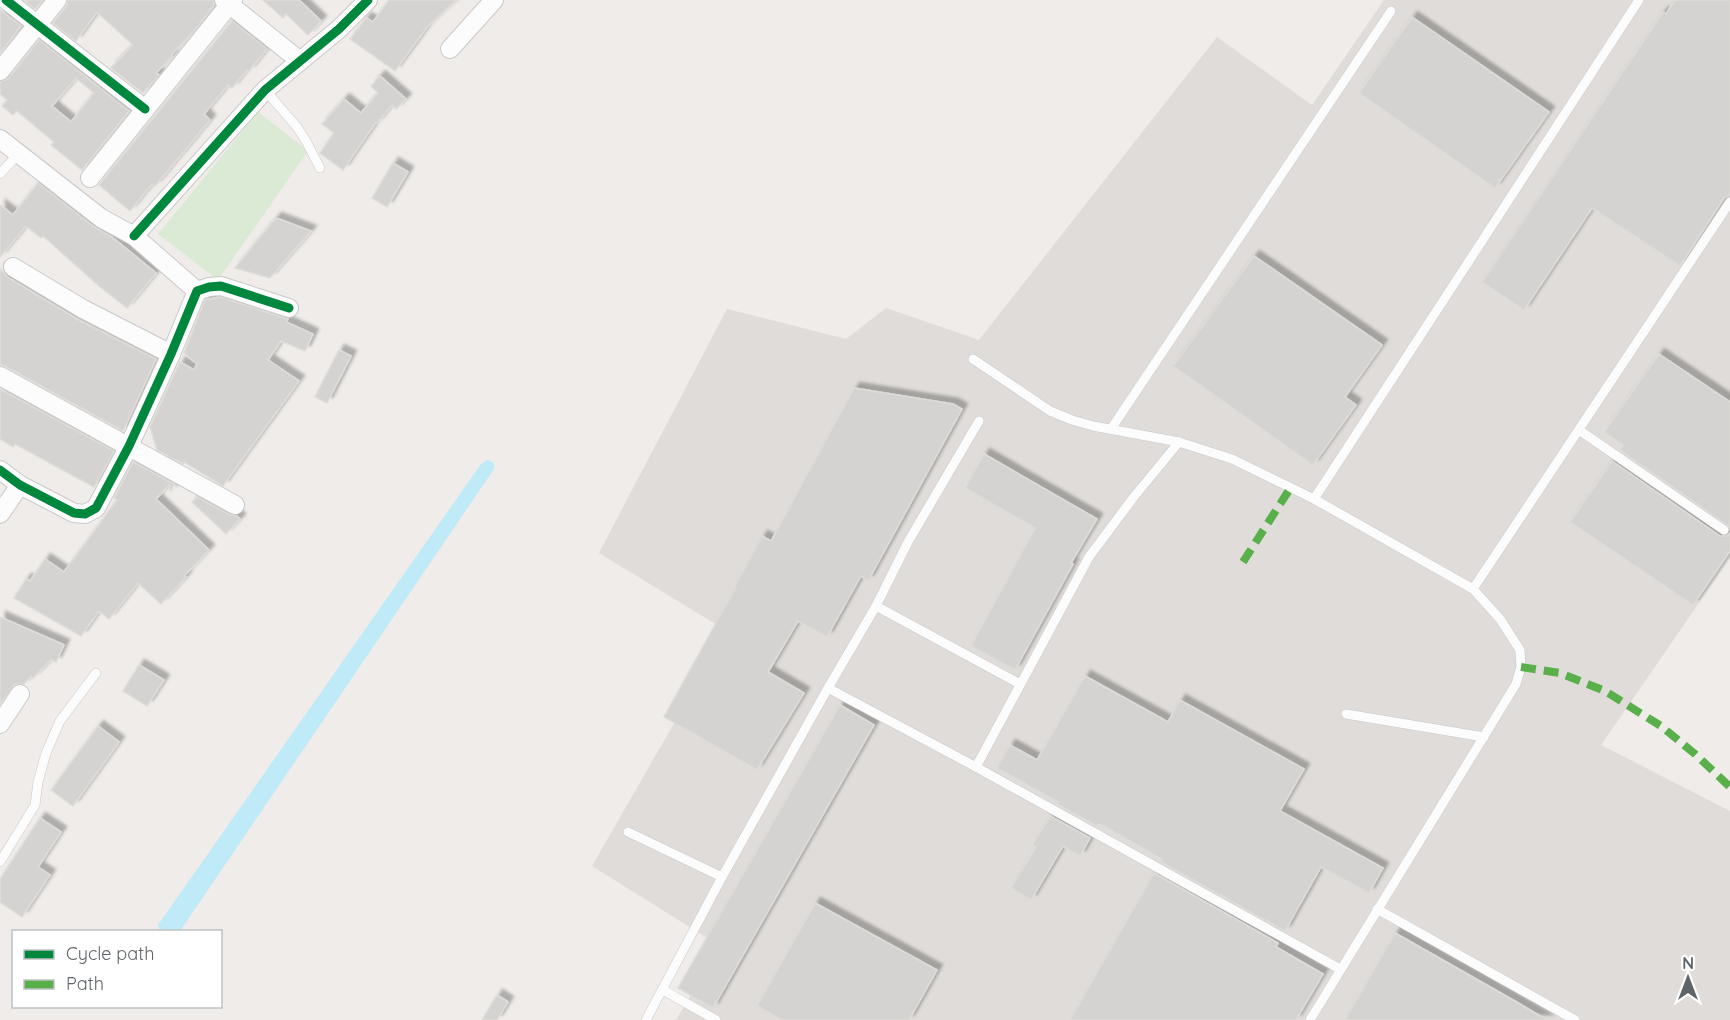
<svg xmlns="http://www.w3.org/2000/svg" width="1730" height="1020" font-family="Quicksand,sans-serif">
  <defs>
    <filter id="shadow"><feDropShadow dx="5.5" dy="-5.5" stdDeviation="1.5" flood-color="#0004"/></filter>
  </defs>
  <rect width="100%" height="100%" fill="#efece9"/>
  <!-- industrial -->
  <polygon fill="#dfdcd9" points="1384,0 1730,0 1730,558 1601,745 1730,811 1730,1020 676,1020 720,946 592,866 727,631 599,553 727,309 846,339 886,308 979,340 1217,37 1312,105"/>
  <!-- green -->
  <polygon fill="#dbead4" points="258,112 308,151 218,280 158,234"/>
  <!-- water -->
  <polygon fill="#bfeaf8" points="487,460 494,463 494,469 180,931 160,931 158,925 481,464"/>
  <!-- building -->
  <g fill="#d5d3d2" stroke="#dedcd8" stroke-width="1.5" fill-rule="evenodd" filter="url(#shadow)">
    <polygon points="24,0 43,0 35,9"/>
    <polygon points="68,0 213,0 214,5 194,31 171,55 172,56 156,73 159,75 143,93 111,68 133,45 97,12 76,41 53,23 66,7"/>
    <polygon points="263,0 299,0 321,21 308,35 286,14 283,18"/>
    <polygon points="389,0 456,0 427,27 395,71 350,39 366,18 373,22"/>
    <polygon points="1675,0 1730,0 1730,194 1724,198 1680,266 1592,208 1524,310 1482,282 1663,12 1666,14"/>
    <polygon points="0,10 21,26 0,53"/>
    <polygon points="1412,17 1549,112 1495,188 1359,93"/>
    <polygon points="232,21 267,49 249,71 247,70 232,88 228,85 204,114 210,120 155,186 152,184 130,211 99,185"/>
    <path d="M39,40l90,71 -47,59 -31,-25 3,-3 -37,-31 -4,4 -11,-9 5,-6 -7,-6v-12l9,-4zM76,78l18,15 -23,29 -19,-16z"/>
    <polygon points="380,76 406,99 396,109 392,105 377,123 376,122 343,170 320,153 334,133 322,124 344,99 361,113 378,93 371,86"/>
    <polygon points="393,163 408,172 387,207 372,198"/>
    <polygon points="38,183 94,227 112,237 156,273 127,308 99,286 43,236 41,238 26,226 0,257 0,205 13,215"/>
    <polygon points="276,218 311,231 270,278 235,268"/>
    <polygon points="1254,256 1382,345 1345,397 1356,405 1313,465 1173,366"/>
    <polygon points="0,269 7,277 77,319 156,359 123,431 5,366 0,365"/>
    <polygon points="220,297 288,319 286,322 313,334 305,351 281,341 268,360 299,381 223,486 184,462 183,464 157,450 150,427 180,362 194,370 197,364 184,353 205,300"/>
    <polygon points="339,350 351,356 327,403 315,397"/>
    <polygon points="1659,354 1730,402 1730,527 1620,450 1623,445 1604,432"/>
    <polygon points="854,388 953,404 962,409 868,581 861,576 827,637 798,621 768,672 804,693 757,770 664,717 736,587 735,586 762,536 771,541"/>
    <polygon points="0,389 114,451 94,487 15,444 13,447 0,439"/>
    <polygon points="984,454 1097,519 1071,563 1073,564 1015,670 971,646 1035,528 965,488"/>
    <polygon points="1612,461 1720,536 1726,536 1730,533 1730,551 1693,605 1570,522"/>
    <polygon points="133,462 174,484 171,491 169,485 156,499 209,550 184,576 186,577 161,604 138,583 109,619 99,611 81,636 14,598 26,579 30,581 45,559 64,572 117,500 114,498"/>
    <polygon points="197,497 230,515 237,516 240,519 226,534 192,502"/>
    <polygon points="0,617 64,645 56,662 51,660 33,678 31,676 24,684 15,684 0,704"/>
    <polygon points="139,665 164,680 147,706 123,691"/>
    <polygon points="1085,676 1168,722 1180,700 1304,769 1280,811 1383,868 1369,893 1321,867 1285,931 1161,862 1162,859 1104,826 1098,824 1097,826 1057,804 1058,802 997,768 1010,745 1037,760"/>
    <polygon points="840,705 874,725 713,1008 678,988"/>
    <polygon points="98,726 119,742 73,806 51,790"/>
    <polygon points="1050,816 1090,838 1080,856 1063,846 1031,900 1011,888 1036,847 1032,845"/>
    <polygon points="40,818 61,832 38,867 50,875 22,917 0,902 0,879"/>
    <polygon points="1154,873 1278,943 1276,947 1323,974 1296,1020 1070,1020"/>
    <polygon points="815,903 937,970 909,1020 782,1020 757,1006"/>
    <polygon points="1395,933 1513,1000 1547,1020 1345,1020"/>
    <polygon points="497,995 508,1002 497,1020 482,1020"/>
  </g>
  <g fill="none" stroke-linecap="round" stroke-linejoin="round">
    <!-- lane casing -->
    <g stroke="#c9cac9" stroke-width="10">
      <g id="lane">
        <polyline points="265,90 297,127 306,141 320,168"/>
        <polyline points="0,174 18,154"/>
        <polyline points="973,359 1050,411 1072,420 1093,426 1179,442 1232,459 1314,499 1473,589 1500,619 1520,650 1521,667 1516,684 1310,1020"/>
        <polyline points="1111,429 1391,11"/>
        <polyline points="1579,430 1724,530"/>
        <polyline points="1314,499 1639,0"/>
        <polyline points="1473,589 1730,202"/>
        <polyline points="876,606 1020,684"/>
        <polyline points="828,688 976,767 1340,969"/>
        <polyline points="1346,714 1484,737"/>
        <polyline points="976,767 1089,557 1133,498 1179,442"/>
        <polyline points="628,832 722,877"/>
        <polyline points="0,862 35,805 38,782 46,753 60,721 96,673"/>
        <polyline points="1377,909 1575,1020"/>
        <polyline points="663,990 716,1020"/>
        <polyline points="646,1020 722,877 828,688 876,606 908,542 979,421"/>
      </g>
    </g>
    <!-- street casing -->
    <g stroke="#c9cac9" stroke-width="20">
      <g id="street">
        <polyline points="6,0 145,109"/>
        <polyline points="224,0 300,61"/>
        <polyline points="450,49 494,0"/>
        <polyline points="0,71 57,0"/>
        <polyline points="0,139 101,218 134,236 197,291"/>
        <polyline points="90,178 233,0"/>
        <polyline points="134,236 265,90 339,29 368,0"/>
        <polyline points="13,267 83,309 171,354"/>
        <polyline points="0,376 235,505"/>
        <polyline points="0,470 20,485 74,513 85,514 96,508 129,446 171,354 197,291 209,287 221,286 289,308"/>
        <polyline points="0,514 20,485"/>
        <polyline points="0,724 20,694"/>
      </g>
    </g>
    <!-- lane -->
    <use href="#lane" stroke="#fdfcfc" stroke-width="9"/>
    <!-- street -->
    <use href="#street" stroke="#fdfcfc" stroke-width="18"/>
    <!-- quiet -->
    <g stroke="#59b04a" stroke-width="8" stroke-dasharray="15 8" stroke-linecap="butt">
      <polyline points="1243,562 1291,487"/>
      <polyline points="1521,667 1560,673 1605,691 1661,726 1695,754 1730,787"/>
    </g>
    <!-- cycleway casing -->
    <g stroke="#fff" stroke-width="13">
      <g id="cycleway">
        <polyline points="6,0 145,109"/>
        <polyline points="134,236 265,90 339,29 368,0"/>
        <polyline points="0,470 20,485 74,513 85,514 96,508 129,446 171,354 197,291 209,287 221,286 289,308"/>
      </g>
    </g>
    <!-- cycleway -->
    <use href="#cycleway" stroke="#00873e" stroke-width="9"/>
  </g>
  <!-- legend -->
  <rect x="12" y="930" width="210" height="78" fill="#ffffff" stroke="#bfc1c3" stroke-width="1.5"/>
  <rect x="24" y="950" width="30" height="9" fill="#00873e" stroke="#bfc1c3" stroke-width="1.5"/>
  <text x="66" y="960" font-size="18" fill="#5e6468">Cycle path</text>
  <rect x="24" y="980" width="30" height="9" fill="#59b04a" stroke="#bfc1c3" stroke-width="1.5"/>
  <text x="66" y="990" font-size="18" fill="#5e6468">Path</text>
  <!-- north arrow -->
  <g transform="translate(1688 978)" stroke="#ffffff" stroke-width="4.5" paint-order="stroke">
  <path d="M0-4.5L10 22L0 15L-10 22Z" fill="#5e6468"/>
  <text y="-9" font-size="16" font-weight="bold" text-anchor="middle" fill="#5e6468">N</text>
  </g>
</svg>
